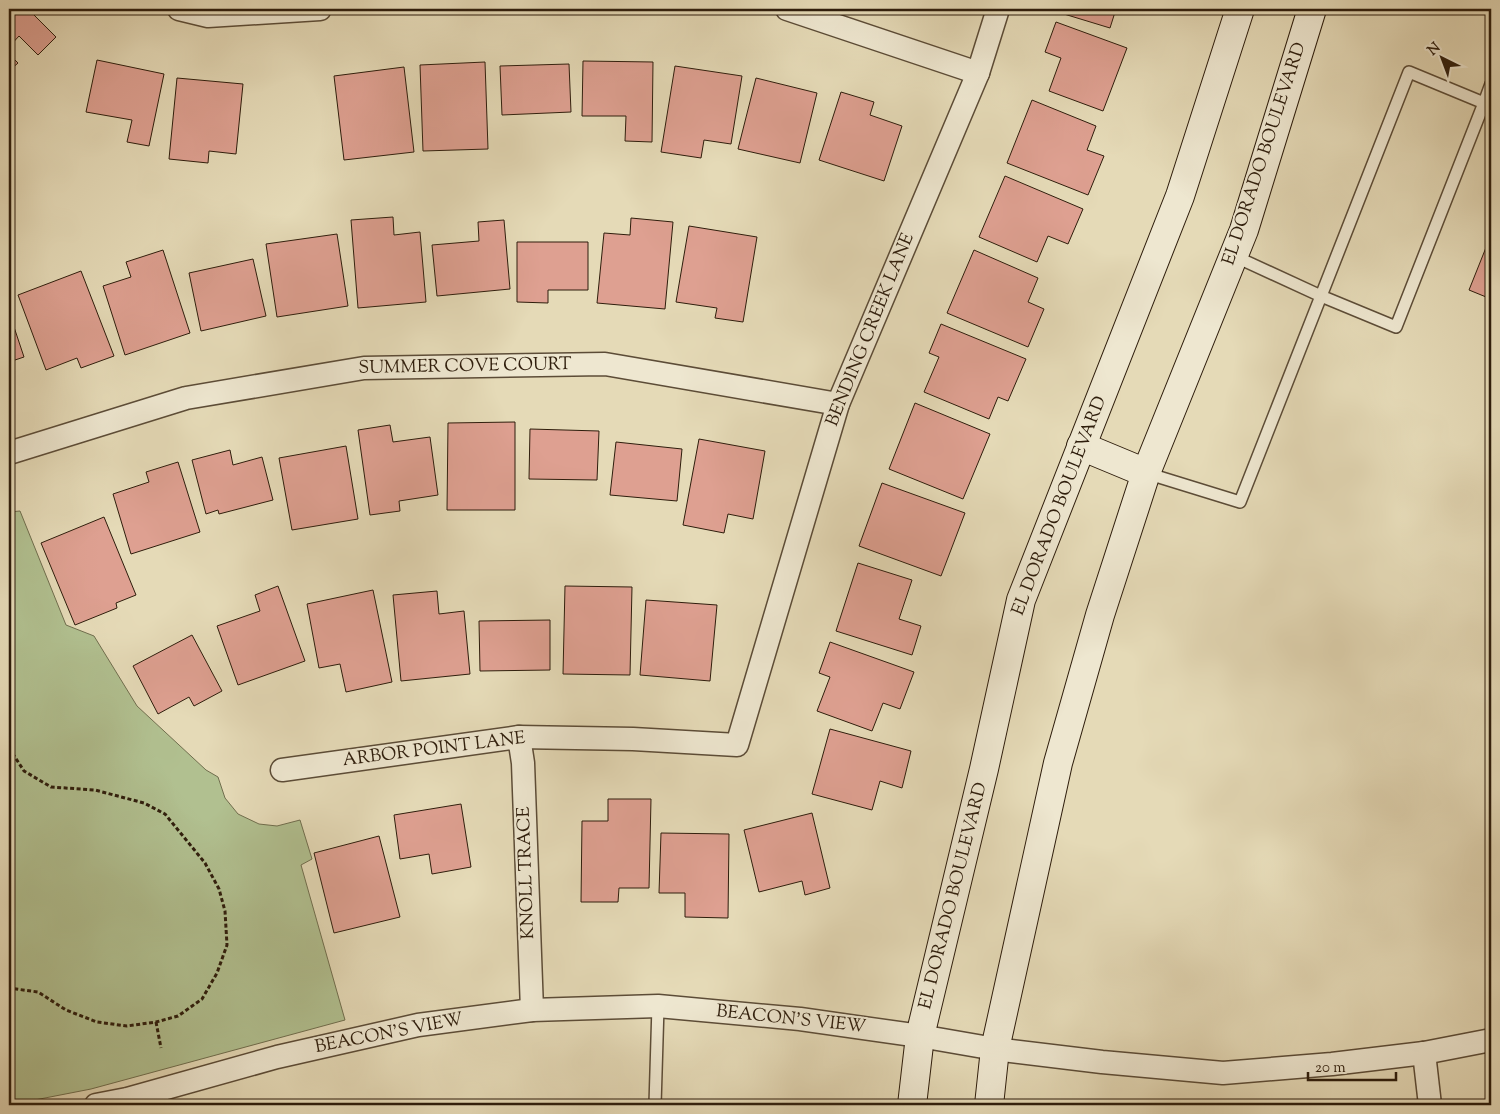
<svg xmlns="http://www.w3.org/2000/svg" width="1500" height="1114" font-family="'Sorts Mill Goudy',serif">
  <rect width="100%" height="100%" fill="#e5dab7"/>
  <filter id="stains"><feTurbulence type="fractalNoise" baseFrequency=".004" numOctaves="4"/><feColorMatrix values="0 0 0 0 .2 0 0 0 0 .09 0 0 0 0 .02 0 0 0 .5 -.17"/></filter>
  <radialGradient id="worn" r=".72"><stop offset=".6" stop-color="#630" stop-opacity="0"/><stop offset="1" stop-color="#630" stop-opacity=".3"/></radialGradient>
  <!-- green -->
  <polygon fill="#b1c090" stroke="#706e4e" points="20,511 66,625 94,636 137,706 206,770 218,777 225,798 238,814 259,824 277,826 300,820 312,859 301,865 345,1020 91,1089 9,1105 9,512"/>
  <!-- building -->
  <g fill="#dea091" stroke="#2e1d0c">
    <polygon points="9,9 28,9 56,37 38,55 19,36 9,47"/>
    <polygon points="1065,9 1116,9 1110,28 1064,14"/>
    <polygon points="1056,22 1127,48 1103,111 1049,91 1061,58 1045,52"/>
    <polygon points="9,54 18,63 9,71"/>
    <polygon points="97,60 164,74 149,146 127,142 132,120 86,112"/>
    <polygon points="583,61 653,62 652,142 625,141 626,116 582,116"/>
    <polygon points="485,62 488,149 423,151 420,65"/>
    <polygon points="569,64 571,112 502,115 500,66"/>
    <polygon points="675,66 742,76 731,144 704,140 701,158 661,152"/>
    <polygon points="404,67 414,152 344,160 334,76"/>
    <polygon points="177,78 243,84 236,154 209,151 208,163 169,159"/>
    <polygon points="756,78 817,93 800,163 738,149"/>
    <polygon points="841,92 874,102 870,115 902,126 884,181 819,160"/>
    <polygon points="1032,100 1096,126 1087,150 1104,156 1088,195 1007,163"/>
    <polygon points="1005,176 1083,209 1068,244 1048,236 1037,262 979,237"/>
    <polygon points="393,217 394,235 420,232 426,302 358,308 351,220"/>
    <polygon points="631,218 673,222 665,309 597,303 604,233 630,235"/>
    <polygon points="504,220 510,289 437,296 432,245 479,241 478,222"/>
    <polygon points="689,226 757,237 743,322 715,318 717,308 676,302"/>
    <polygon points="337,234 348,306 277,317 266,244"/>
    <polygon points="1491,235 1491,299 1469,290"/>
    <polygon points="517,242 588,242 588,290 548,290 548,303 517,302"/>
    <polygon points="163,250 190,333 125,355 103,286 131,277 126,262"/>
    <polygon points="974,250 1038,278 1028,302 1044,309 1028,347 947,313"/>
    <polygon points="253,259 266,316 201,331 189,273"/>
    <polygon points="81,271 114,356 81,368 77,358 46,370 18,295"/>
    <polygon points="9,312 24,357 9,362"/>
    <polygon points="941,324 1026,359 1008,401 998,397 989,419 924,392 939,357 929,353"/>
    <polygon points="915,403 990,434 963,499 889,469"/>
    <polygon points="515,422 515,510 447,510 448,423"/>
    <polygon points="390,425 393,442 430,437 438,495 399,501 400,511 370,515 358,430"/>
    <polygon points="530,429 599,431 597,480 529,479"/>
    <polygon points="699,439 765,451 753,519 728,514 724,533 683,525"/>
    <polygon points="616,442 682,449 677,501 610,495"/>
    <polygon points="346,446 358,519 292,530 279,458"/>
    <polygon points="230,450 233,465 262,457 273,500 219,514 218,510 206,514 192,460"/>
    <polygon points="178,462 200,532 131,554 113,494 149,482 146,472"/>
    <polygon points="882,483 965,513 941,576 859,546"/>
    <polygon points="104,517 136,595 116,603 117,608 75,625 41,543"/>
    <polygon points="858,563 912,580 899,619 921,626 912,655 836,631"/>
    <polygon points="278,586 305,661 238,685 217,626 260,611 255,595"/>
    <polygon points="565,586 632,587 630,675 563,674"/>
    <polygon points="373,590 392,682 346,692 340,664 319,668 307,604"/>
    <polygon points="437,591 439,614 464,611 470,674 401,681 393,595"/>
    <polygon points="646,600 717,605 710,681 640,675"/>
    <polygon points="550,620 550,670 480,671 479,621"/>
    <polygon points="192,635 222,691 194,706 189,697 158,714 133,666"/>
    <polygon points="830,642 914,672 900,709 883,703 872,731 817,711 830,677 819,673"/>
    <polygon points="830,729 911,751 902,788 880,781 872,810 812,794"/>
    <polygon points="608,799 651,799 649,888 619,888 618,902 581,902 582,821 608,821"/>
    <polygon points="461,804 471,867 432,874 429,854 400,859 394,815"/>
    <polygon points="812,813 830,888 805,895 802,881 759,892 744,830"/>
    <polygon points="661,833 729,834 728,918 685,917 685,893 659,893"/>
    <polygon points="379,836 400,917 334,933 314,853"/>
  </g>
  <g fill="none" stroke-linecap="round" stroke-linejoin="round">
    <!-- service casing -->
    <g stroke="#5c4c37" stroke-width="14">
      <g id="service">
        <polyline points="1491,84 1484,103 1396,327 1321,296 1409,72 1484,103 1491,106"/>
        <polyline points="1146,473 1240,502 1321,296 1234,256"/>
        <polyline points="655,1105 658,1006"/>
      </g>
    </g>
    <!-- minor casing -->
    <g stroke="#5c4c37" stroke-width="25">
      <g id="minor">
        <polyline points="179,9 208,16 320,9"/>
        <polyline points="787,9 978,73"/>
        <polyline points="9,453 186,398 364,368 605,364 838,404"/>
        <polyline points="519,737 523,763 532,1010"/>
        <polyline points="282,770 519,737 633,739 737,745 838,404 978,73 998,9"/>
        <polyline points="1424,1053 1430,1105"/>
        <polyline points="96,1105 127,1099 277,1057 418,1025 532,1010 658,1006 800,1019 920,1036 995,1049 1102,1062 1223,1073 1332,1064 1424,1053 1491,1040"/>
      </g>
    </g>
    <!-- secondary casing -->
    <g stroke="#2e1d0c" stroke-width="30">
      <g id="secondary">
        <polyline points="1081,446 1146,473"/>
        <polyline points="912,1105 920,1036 984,769 1021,600 1180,196 1240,9"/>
        <polyline points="989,1105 995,1049 1058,763 1100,615 1146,473 1244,230 1312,9"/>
      </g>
    </g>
    <!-- path -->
    <g stroke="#2e1d0c" stroke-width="3" stroke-dasharray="4 2.5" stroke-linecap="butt">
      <polyline points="9,748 24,771 51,787 95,790 144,803 165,814 205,863 219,889 225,911 227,945 217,973 202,999 178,1016 156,1022 127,1026 97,1022 66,1010 38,992 9,988"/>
      <polyline points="156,1022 161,1048"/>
    </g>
    <!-- service -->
    <use href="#service" stroke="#eee7d0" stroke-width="11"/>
    <!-- minor -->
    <use href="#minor" stroke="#eee7d0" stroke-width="22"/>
    <!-- secondary -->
    <use href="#secondary" stroke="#eee7d0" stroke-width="28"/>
  </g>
  <g text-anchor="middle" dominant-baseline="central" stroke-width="4" stroke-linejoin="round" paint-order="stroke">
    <!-- street labels -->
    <g font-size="18" fill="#2e1d0c" stroke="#eee7d0">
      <text transform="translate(1265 154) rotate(-72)">EL DORADO BOULEVARD</text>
      <text transform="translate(871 330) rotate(-68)">BENDING CREEK LANE</text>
      <text transform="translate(465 367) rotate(-1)">SUMMER COVE COURT</text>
      <text transform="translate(1060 506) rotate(-69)">EL DORADO BOULEVARD</text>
      <text transform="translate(434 750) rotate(-7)">ARBOR POINT LANE</text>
      <text transform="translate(527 873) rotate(-92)">KNOLL TRACE</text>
      <text transform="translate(954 896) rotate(-76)">EL DORADO BOULEVARD</text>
      <text transform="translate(791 1020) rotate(6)">BEACON'S VIEW</text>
      <text transform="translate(389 1034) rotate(-11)">BEACON'S VIEW</text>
    </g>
  </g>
  <!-- margin -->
  <rect width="1500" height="1114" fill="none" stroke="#e5dab7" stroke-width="30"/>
  <rect x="10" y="10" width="1480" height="1094" fill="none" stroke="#2e1d0c" stroke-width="2.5"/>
  <rect x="15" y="15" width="1470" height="1084" fill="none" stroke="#2e1d0c"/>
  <!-- north arrow -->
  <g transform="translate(1442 58) rotate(318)" stroke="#eee7d0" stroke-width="4" paint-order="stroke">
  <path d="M0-4L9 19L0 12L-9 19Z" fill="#2e1d0c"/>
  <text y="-8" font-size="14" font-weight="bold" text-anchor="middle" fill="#2e1d0c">N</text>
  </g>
  <!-- scale -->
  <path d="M1308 1072v8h88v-8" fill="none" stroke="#2e1d0c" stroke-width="2.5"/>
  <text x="1315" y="1072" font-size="15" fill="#2e1d0c" stroke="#eee7d0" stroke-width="4" paint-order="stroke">20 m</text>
  <rect width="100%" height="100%" filter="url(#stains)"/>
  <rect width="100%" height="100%" fill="url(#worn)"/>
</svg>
